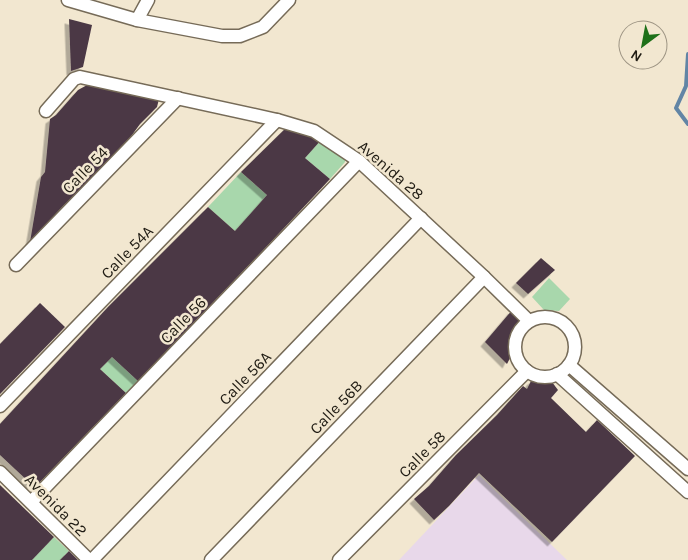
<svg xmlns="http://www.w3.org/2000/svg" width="688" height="560" font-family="Karla,sans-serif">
  <defs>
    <filter id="shadow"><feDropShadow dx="-4.5" dy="4.5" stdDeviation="0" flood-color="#0004"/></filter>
  </defs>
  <rect width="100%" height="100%" fill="#f2e7d0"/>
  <!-- commercial -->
  <polygon fill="#e8d8ea" points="479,475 567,560 399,560"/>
  <!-- green -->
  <g fill="#a8d7ac">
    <polygon points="322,139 345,155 345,162 330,179 305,158"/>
    <polygon points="241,172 267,195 235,231 208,207"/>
    <polygon points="549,278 570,299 559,311 544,310 532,297"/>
    <polygon points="112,357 138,381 126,393 100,369"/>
    <polygon points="54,537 69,551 60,560 32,560"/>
  </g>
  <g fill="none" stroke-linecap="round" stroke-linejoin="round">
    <!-- stream -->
    <polyline stroke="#6285a5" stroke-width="4" points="688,54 686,86 676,108 688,124"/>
  </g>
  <!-- building -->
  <g fill="#4b3945" filter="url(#shadow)">
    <polygon points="69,19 92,25 83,67 71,71"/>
    <polygon points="89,84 159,99 157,107 140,124 122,149 90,184 64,205 30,242 41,177 45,172 50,119 56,115 78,90"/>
    <polygon points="289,125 322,139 305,158 330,179 270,243 138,381 112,357 100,369 126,393 38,484 31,484 0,455 0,424 108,307 208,207 235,231 267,195 241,172"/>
    <polygon points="541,258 555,270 528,294 516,283"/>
    <polygon points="40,303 65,327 0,394 0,344"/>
    <polygon points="513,309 521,321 514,335 512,354 507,364 485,342"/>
    <polygon points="537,377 549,378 558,390 551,398 586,432 597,420 635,456 552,542 479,473 449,506 434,520 414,499 429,486 456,455 497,415 523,386 527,389 531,381"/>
    <polygon points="0,485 54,537 32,560 0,560"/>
    <polygon points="69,551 78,560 60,560"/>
  </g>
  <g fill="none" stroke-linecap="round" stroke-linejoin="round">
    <!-- street casing -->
    <g stroke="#766b58" stroke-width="15">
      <g id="street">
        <polyline points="68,0 137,20 222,36 240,36 263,27 289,0"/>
        <polyline points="137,20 148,0"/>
        <polyline points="46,111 74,79 80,77 277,120 314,131 359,161 484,277 529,321"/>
        <polyline points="16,265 178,98"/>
        <circle cx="545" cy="347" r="30"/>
        <polyline points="569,365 688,469"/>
        <polyline points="557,374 688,492"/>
        <polyline points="0,406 277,120"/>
        <polyline points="0,472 89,560"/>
        <polyline points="31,502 359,161"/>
        <polyline points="92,560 421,218"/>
        <polyline points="211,560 484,277"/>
        <polyline points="339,560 527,371"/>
      </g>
    </g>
    <!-- street -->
    <use href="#street" stroke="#fff" stroke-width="12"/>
  </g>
  <g text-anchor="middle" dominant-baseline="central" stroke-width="5" stroke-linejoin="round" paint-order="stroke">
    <!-- street labels -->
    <g font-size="16" fill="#1f1b13" stroke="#f2e7d0">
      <text transform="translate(85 170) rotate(-46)">Calle 54</text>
      <text transform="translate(391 170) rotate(41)">Avenida 28</text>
      <text transform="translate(127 252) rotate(-46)">Calle 54A</text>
      <text transform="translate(183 320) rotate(-46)">Calle 56</text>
      <text transform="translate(245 378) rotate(-46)">Calle 56A</text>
      <text transform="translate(336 407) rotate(-46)">Calle 56B</text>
      <text transform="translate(422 454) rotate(-45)">Calle 58</text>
      <text transform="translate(56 505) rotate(45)">Avenida 22</text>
    </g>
  </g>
  <!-- north arrow -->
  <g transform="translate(643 45) rotate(212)"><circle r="24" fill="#f2e7d0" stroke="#9e9584"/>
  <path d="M0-4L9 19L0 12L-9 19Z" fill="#1e7019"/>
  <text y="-8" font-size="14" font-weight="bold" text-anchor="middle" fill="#1f1b13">N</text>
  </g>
</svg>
